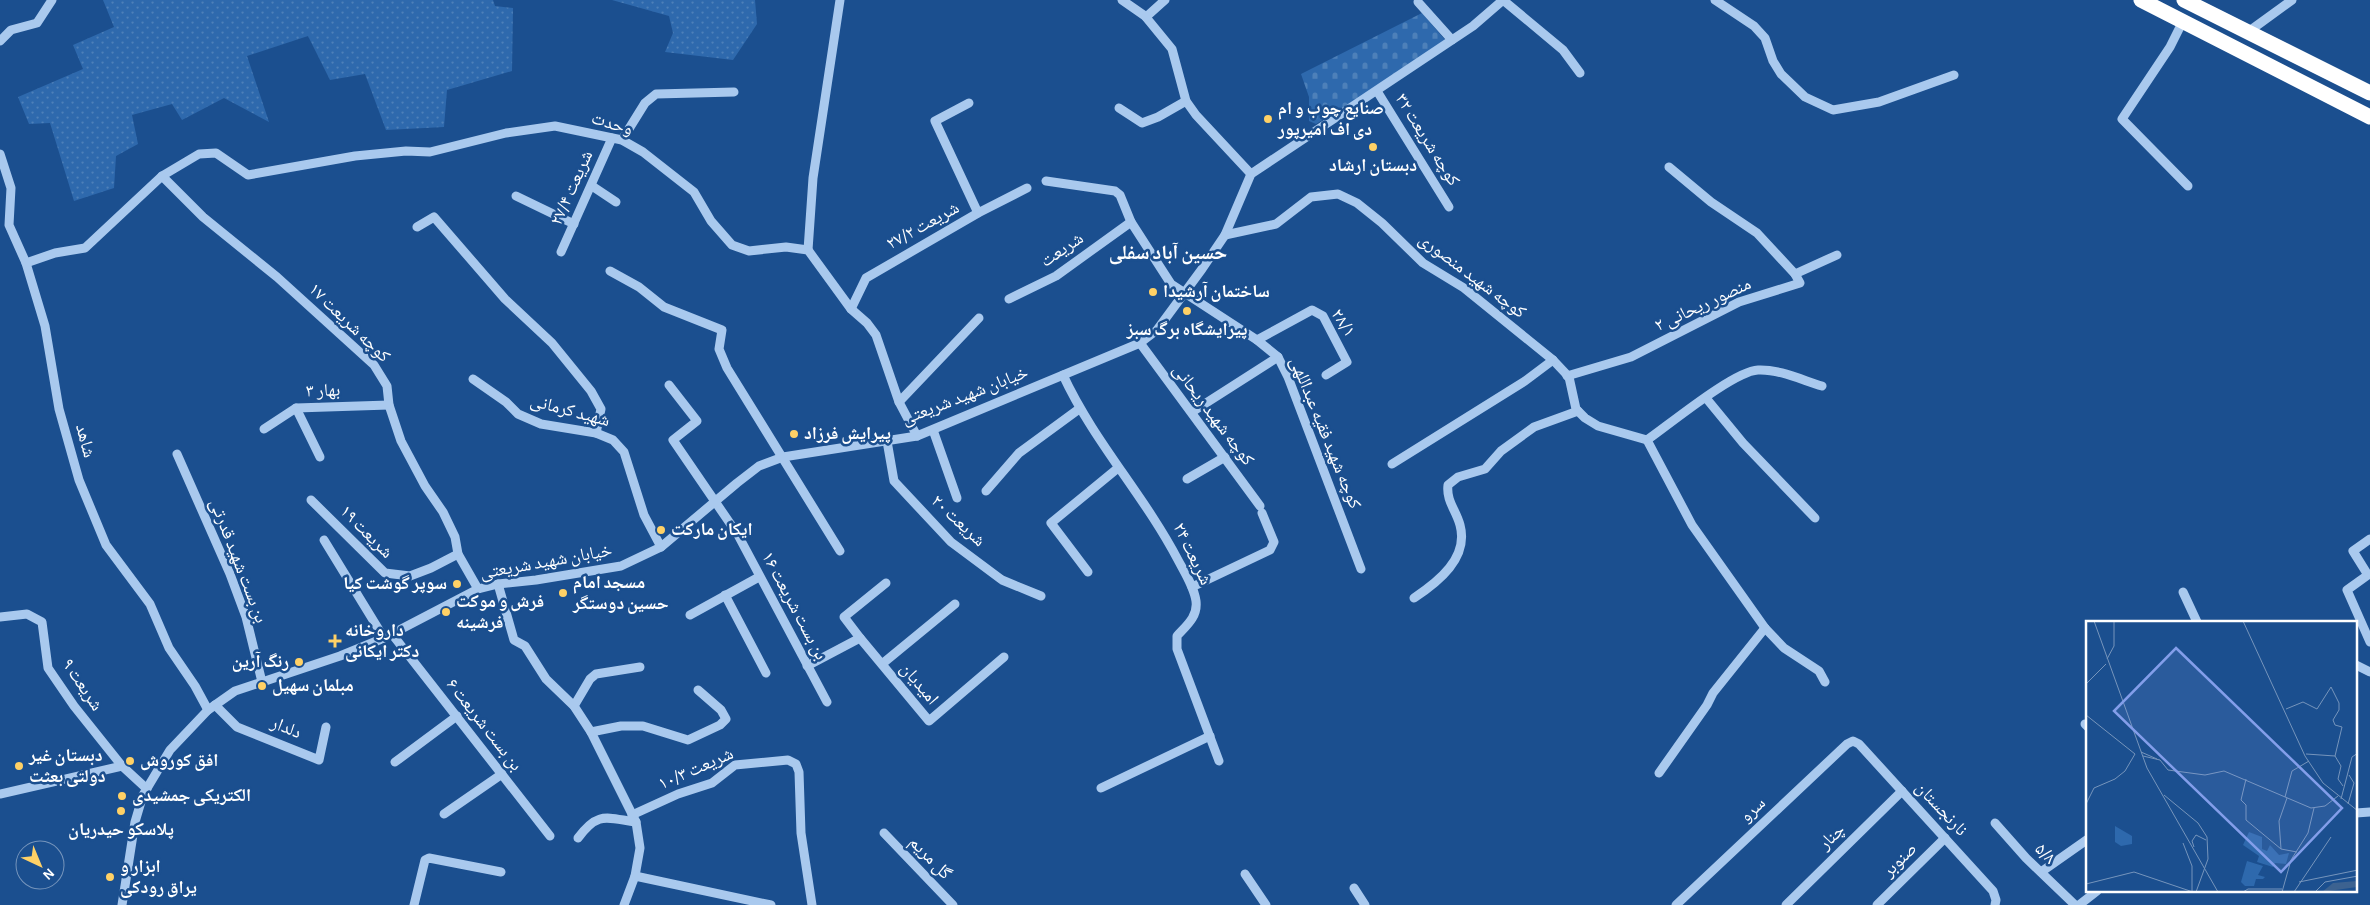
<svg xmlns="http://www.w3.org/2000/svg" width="2370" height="905" font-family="'Alegreya Sans','Noto Naskh Arabic',sans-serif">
  <defs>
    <pattern id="grass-dots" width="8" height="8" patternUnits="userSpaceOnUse" patternTransform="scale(1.25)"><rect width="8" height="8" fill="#2e69ad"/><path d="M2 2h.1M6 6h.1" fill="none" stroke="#4d80b9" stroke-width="1.8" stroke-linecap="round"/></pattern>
    <pattern id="cemetery-stones" width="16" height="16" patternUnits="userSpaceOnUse" patternTransform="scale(1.25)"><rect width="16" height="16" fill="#2e69ad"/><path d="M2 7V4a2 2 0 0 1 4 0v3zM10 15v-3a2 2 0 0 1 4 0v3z" fill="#4d80b9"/></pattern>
  </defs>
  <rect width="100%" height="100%" fill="#1b4f8f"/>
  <!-- grass -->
  <g fill="url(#grass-dots)">
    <polygon points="103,0 493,0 495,6 513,8 512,71 447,90 444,127 386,130 365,74 330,80 308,36 247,56 269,122 224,98 182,120 172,104 132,115 138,144 116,156 114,188 74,201 50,123 29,124 18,97 83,69 73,45 114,27"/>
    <polygon points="612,0 755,0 757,24 733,60 665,52 673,33 669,16"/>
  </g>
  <!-- cemetery -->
  <polygon fill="url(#cemetery-stones)" points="1422,13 1446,41 1359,98 1316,124 1309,121 1309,97 1301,74"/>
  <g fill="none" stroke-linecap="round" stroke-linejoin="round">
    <!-- minor -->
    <g stroke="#a9c9ee" stroke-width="9">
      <polyline points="1122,0 1145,16 1172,49 1186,101 1196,115 1251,174"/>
      <polyline points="1503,0 1563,50 1580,73"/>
      <polyline points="1715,0 1754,26 1765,38 1773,61 1781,74 1805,97 1833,110 1879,102 1954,75"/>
      <polyline points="1418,2 1452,40"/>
      <polyline points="1146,17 1165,0"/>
      <polyline points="2183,21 2170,47 2122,119 2188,186"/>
      <polyline points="2248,32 2292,0"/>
      <polyline points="0,41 11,30 37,23 52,0"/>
      <polyline points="1377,91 1449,207"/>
      <polyline points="969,103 935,121 978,213"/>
      <polyline points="1119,108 1142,123 1158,117 1186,101"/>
      <polyline points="622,140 645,103 656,94 734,92"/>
      <polyline points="0,154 11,188 9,225 26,263 45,326 59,409 79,480 106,545 150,604 169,648 195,686 208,710"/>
      <polyline points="162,176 203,217 277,277 374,365 387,386 389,405 401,441 425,486 443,512 455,537 458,554 478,589"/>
      <polyline points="1046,181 1115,191 1120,195 1131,222 1171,284 1257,340 1278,357 1288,377 1361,569"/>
      <polyline points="592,186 616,202"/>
      <polyline points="516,196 574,224"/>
      <polyline points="417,227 434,217 505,299 552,343 591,391 601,409 596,433"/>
      <polyline points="1225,235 1276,224 1311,197 1338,194 1357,203 1382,223 1423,263 1464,288 1553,360 1569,377 1576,409 1585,418 1598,426 1647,440"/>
      <polyline points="808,250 813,178 840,0"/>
      <polyline points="561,252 612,138"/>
      <polyline points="26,263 55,253 85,248 162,176 199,154 216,153 248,175 355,156 406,151 430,152 506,133 555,126 622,140 643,152 694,192 711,221 732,245 749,251 786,247 808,250 851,309 867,323 876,335 899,402 917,436"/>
      <polyline points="610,271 639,287 664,307 722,330 719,349 727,368 840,551"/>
      <polyline points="1795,274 1837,255"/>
      <polyline points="1009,299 1056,276 1131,222"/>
      <polyline points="851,309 866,278 978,213 1027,188"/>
      <polyline points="1257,340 1312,310 1323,316 1347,362 1326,375"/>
      <polyline points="1140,343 1260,506"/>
      <path d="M1063,375c31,67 81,120 115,185 7,13 16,27 18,41 2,16 -10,25 -19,35v13l42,112"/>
      <polyline points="1567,376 1631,357 1739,302 1800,283 1795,274 1757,233 1711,202 1669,167"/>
      <polyline points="473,379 506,402 518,414 541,424 596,433 613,440 624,452 644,515 661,547"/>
      <polyline points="669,385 697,421 673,440 738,535 827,702"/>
      <polyline points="1706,398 1743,443 1815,518"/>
      <polyline points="899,402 979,318"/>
      <polyline points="296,408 320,457"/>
      <polyline points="1192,412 1278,357"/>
      <polyline points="264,429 296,408 389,405"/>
      <polyline points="933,430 957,498"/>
      <polyline points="1647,440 1692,525 1765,628 1784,648 1819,671 1825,682"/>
      <path d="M1647,440c23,-16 87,-69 111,-70 21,-1 44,10 64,16"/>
      <polyline points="887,441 894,481 951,542 1002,580 1041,596"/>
      <polyline points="177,454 230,574 246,617 262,682"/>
      <polyline points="1392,464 1525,381 1553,360"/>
      <polyline points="1187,479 1225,457"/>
      <polyline points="986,491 1019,453 1079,409"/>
      <polyline points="311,500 385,573 410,576 431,568 458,554"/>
      <polyline points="2370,539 2353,551 2368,575 2347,590 2370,642"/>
      <polyline points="324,540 384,638"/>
      <polyline points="1088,572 1051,523 1118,468"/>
      <polyline points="498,584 514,640 525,646 546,679 574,706 591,732 636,822 640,848 635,876 624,905"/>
      <polyline points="1192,587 1270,550 1274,542 1262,513"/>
      <polyline points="2183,592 2197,622"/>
      <polyline points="725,595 766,673"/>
      <path d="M1414,598c24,-16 55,-40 46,-73 -4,-15 -14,-24 -12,-40l10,-8 27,-8 16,-18 33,-24 44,-16"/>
      <polyline points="690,615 759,577"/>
      <polyline points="0,617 27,614 42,622 48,668 74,706 122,766 147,789"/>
      <polyline points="392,634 550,836"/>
      <polyline points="860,638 844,617 886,583"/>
      <polyline points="882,664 955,604"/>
      <polyline points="2356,665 2370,672"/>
      <polyline points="807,666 860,638 929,721 1004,657"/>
      <polyline points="215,705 237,727 319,760 326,727"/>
      <polyline points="574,706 590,679 596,674 640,667"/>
      <polyline points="2085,724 2088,727"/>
      <polyline points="591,732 621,726 643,726 688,740 720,725 726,719 721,710 698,690"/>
      <polyline points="395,762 457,716"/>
      <polyline points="1659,773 1707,705 1713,693 1765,628"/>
      <polyline points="1101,788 1210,736"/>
      <polyline points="0,794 122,766"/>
      <polyline points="2356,813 2370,812"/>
      <polyline points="444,814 502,774"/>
      <polyline points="632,815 678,794 712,783 735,765 788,760 796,764 799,772 801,833 812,905"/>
      <polyline points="1995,823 2026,858 2075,905"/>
      <polyline points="884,833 953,905"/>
      <path d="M578,838c20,-27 28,-20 58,-16"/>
      <polyline points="2041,872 2088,839"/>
      <polyline points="1245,874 1266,905"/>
      <polyline points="635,876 771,905"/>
      <polyline points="1354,888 1365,905"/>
      <polyline points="122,905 135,822 143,795 170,750 208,710 235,691 340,656 384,638 478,589 498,584 536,580 621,566 661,547 737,483 759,466 783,457 917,436 1140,343 1157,330 1202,269 1225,235 1251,174 1473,26 1503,0"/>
      <polyline points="414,905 425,860 429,858 501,872"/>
      <polyline points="1676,905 1847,744 1853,741 1859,744 1993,891 1996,900 1995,905"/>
      <polyline points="1786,905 1902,791"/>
      <polyline points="1877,905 1945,838"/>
      <polyline points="2079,905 2097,891"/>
    </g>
    <!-- highway -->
    <g stroke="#fff" stroke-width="15">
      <polyline points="2141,0 2370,117"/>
      <polyline points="2184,0 2370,93"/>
    </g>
  </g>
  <!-- markers -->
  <g fill="#ffd166" stroke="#1b4f8f" stroke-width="2">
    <circle cx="1268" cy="119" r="5"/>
    <circle cx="1373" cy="147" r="5"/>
    <circle cx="1153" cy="292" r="5"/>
    <circle cx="1187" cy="311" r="5"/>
    <circle cx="794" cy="434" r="5"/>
    <circle cx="661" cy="530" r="5"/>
    <circle cx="457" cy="584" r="5"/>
    <circle cx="563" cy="593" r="5"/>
    <circle cx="446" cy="612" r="5"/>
    <path d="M332.5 633.5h5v5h5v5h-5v5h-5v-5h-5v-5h5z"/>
    <circle cx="299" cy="662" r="5"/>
    <circle cx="262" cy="686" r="5"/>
    <circle cx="130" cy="761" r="5"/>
    <circle cx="19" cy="766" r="5"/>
    <circle cx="122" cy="796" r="5"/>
    <circle cx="121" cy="811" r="5"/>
    <circle cx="110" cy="877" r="5"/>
  </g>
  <g text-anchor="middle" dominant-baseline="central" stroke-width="5" stroke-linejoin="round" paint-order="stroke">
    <!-- poi labels -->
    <g font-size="18" font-weight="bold" fill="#fff" stroke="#1b4f8f" text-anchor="start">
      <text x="1278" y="109">صنایع چوب و ام<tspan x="1278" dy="21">دی اف امیرپور</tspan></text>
      <text x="1373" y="166" text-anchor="middle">دبستان ارشاد</text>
      <text x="1163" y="292">ساختمان آرشیدا</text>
      <text x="1187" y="330" text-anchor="middle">پیرایشگاه برگ سبز</text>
      <text x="804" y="434">پیرایش فرزاد</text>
      <text x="671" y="530">ایکان مارکت</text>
      <text x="573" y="583">مسجد امام<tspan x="573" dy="21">حسین دوستگر</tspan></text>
      <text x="447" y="584" text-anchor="end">سوپر گوشت کیا</text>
      <text x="456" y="602">فرش و موکت<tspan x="456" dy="21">فرشینه</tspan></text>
      <text x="345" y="631">داروخانه<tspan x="345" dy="21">دکتر ایکانی</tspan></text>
      <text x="289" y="662" text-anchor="end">رنگ آرین</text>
      <text x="272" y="686">مبلمان سهیل</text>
      <text x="29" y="756">دبستان غیر<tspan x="29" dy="21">دولتی بعثت</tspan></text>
      <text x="140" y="761">افق کوروش</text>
      <text x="132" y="796">الکتریکی جمشیدی</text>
      <text x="121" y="830" text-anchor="middle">پلاسکو حیدریان</text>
      <text x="120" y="867">ابزار و<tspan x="120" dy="21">یراق رودکی</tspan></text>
    </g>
    <!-- street labels -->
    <g font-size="18" fill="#fff" stroke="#1b4f8f">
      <text transform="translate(612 124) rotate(17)">وحدت</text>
      <text transform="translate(1427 140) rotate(58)">کوچه شریعت ۳۲</text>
      <text transform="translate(572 188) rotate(-66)">شریعت ۲۷/۴</text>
      <text transform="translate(923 226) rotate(-29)">شریعت ۲۷/۲</text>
      <text transform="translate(1062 250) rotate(-34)">شریعت</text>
      <text transform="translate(1472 276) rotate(37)">کوچه شهید منصوری</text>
      <text transform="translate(1703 305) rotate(-25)">منصور ریحانی ۲</text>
      <text transform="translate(349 323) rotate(44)">کوچه شریعت ۱۷</text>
      <text transform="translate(1343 323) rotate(57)">۲۸/۱</text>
      <text transform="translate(323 391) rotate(-2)">بهار ۳</text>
      <text transform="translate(965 396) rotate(-21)">خیابان شهید شریعتی</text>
      <text transform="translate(570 411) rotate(15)">شهید کرمانی</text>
      <text transform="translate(1213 415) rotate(53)">کوچه شهید ریحانی</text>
      <text transform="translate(1325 433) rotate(68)">کوچه شهید فقیه عبداللهی</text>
      <text transform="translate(85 441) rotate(75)">شاهد</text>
      <text transform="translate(958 521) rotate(43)">شریعت ۲۰</text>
      <text transform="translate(366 532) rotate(45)">شریعت ۱۹</text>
      <text transform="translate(1192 554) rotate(64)">شریعت ۲۴</text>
      <text transform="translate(238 561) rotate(69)">بن بست شهید قدرتی</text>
      <text transform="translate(546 562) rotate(-10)">خیابان شهید شریعتی</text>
      <text transform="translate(794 606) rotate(62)">بن بست شریعت ۱۶</text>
      <text transform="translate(919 684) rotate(50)">امیدیان</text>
      <text transform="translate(82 685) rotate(56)">شریعت ۹</text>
      <text transform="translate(484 725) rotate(52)">بن بست شریعت ۶</text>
      <text transform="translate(286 728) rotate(22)">دلدار</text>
      <text transform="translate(696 769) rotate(-24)">شریعت ۱۰/۳</text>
      <text transform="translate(1941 809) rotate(47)">نارنجستان</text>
      <text transform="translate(1753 810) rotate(-43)">سرو</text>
      <text transform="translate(1832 837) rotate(-44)">چنار</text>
      <text transform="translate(2045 854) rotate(45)">۵/۸</text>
      <text transform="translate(930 858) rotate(46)">گل مریم</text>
      <text transform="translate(1900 860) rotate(-45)">صنوبر</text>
    </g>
    <!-- quarter labels -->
    <g font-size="20" font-weight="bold" fill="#fff" stroke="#1b4f8f">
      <text x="1168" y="253">حسین آباد سفلی</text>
    </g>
  </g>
  <!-- overview -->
  <g transform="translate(2086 621)">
    <rect width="271" height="271" fill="#1b4f8f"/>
    <path d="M163,211l13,5v12l5,2 3,-6 9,10 10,-2 -3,11 -11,-1 -2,4 -16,-5 2,-6 -16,-11zM161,240l16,5 -5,9 7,2 -2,2h-7l-2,7h-9l-4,-4z" fill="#2e69ad"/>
    <path d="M29,205l17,10v8l-11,2 -6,-4z" fill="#2e69ad"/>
    <path d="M271,260v6l-35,5 11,-9z" fill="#3c6290"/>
    <path fill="none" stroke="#7695bc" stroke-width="1" d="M8,0l53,147 71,124M157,0l62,135 18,27 35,28M21,38l7,-13v-25M0,63l20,-20M200,88l17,-7 14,7 14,-22 8,16v7l-6,10 2,5 7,2 -7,29 6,10 -3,13 5,7M0,94l49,39M55,131l16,7M220,133l29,2M57,135l17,4 8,10 37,5 19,-4 87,37 14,-2 13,-10M160,158l-5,21 5,5v15l35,29M78,174l34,28 9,14 1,22 -12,33M199,176l7,-26 17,-10M255,178l11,-42 6,-4M0,183l8,-16 21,-9 10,-8 10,-17M262,183l6,-21 -5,-8M97,222l9,23v26M108,226l-2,-6 4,-6 10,5M195,228l-2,-28 8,-23M195,228l16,3M213,261l59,-12M0,263l48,-12 59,20M157,271l5,-3h34M196,271l9,-32 17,-27 6,-25M208,271l37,-55M229,271l10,-10 33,-6"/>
    <path fill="#839eea" fill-opacity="0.15" stroke="#839eea" stroke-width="2.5" d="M90,27l166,160 -61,64 -167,-161z"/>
    <rect width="271" height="271" fill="none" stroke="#fff" stroke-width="2.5"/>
  </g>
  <!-- north arrow -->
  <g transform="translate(40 865) rotate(136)"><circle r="24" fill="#1b4f8f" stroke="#7695bc"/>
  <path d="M0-4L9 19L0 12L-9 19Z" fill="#ffd166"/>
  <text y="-8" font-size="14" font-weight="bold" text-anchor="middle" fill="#ffffff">N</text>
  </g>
</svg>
